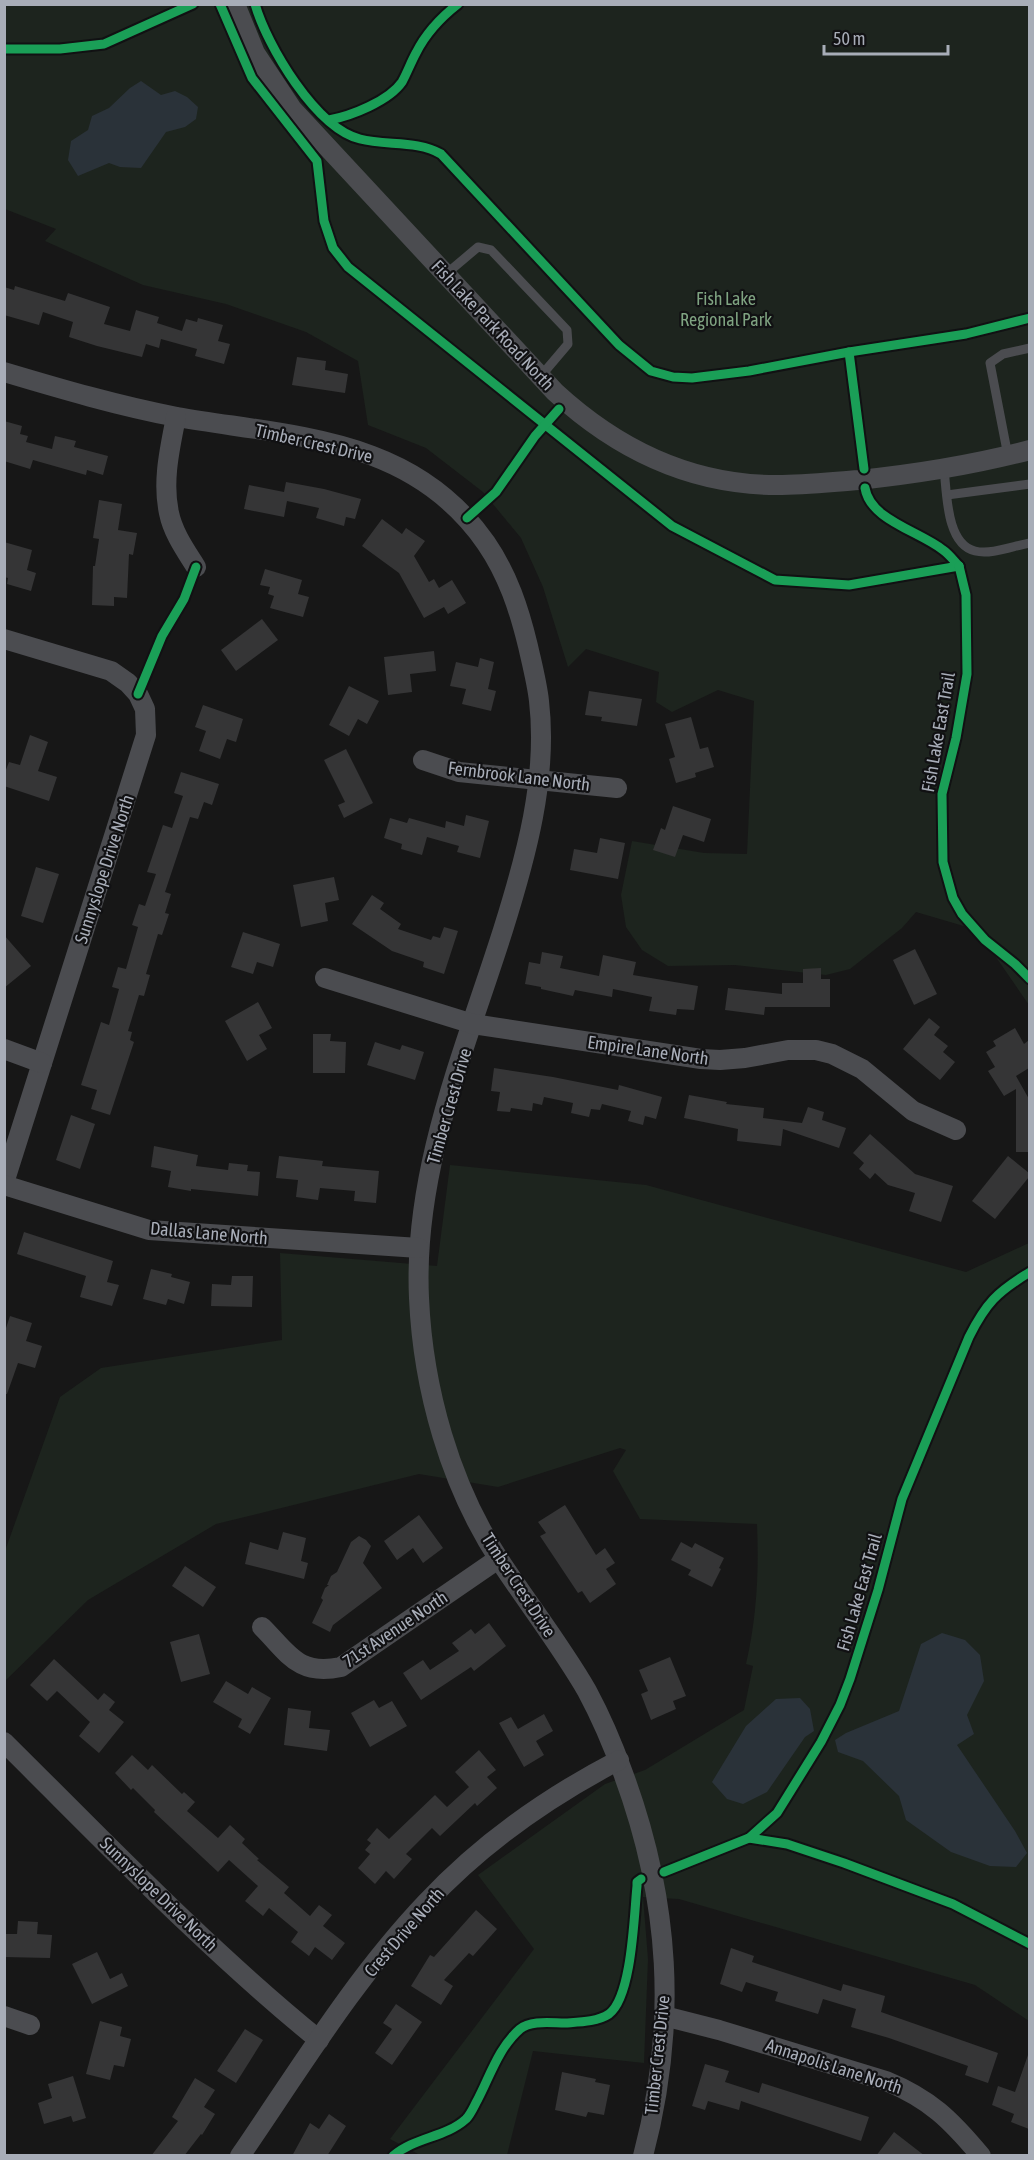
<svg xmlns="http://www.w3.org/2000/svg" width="1034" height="2160" font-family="'Asap Condensed',sans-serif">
  <rect width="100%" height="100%" fill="#171717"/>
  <!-- green -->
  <g fill="#1d241e">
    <polygon points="4,5 1029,5 1029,1005 980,934 967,927 916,912 902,928 850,969 826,975 735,965 668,966 642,950 626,927 621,895 632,841 704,853 747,854 754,701 718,690 672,712 656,702 659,672 586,649 568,667 543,587 521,538 483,492 426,448 368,425 358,361 306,332 226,304 143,285 45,241 56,229 5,209"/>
    <path d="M450,1165l196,20 320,87 63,-29v778l-54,-36 -296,-86 -36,-2 5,62 -4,104 -111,-12 -26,104h-87l-30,-16 144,-190 -56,-74 127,-91 40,-14 99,-60 9,-44 -7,-2c11,-47 13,-93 11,-140l-117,-5 -27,-48 13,-21 -6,-2 -122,39 -79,-13 -203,50 -128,76 -83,81v-130l55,-154 41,-29 181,-28 -2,-87 157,13z"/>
  </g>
  <!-- water -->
  <g fill="#2a3239">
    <polygon points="141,81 161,95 175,91 187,97 198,107 196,119 185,127 166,132 141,168 120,167 109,163 78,176 68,160 71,141 88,130 92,116 109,108 130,88"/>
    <polygon points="942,1633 965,1640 980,1655 984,1681 967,1715 974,1734 957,1745 1015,1831 1027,1853 1016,1867 990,1866 951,1852 906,1820 899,1796 863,1761 838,1752 835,1740 846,1733 899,1711 921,1644"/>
    <polygon points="800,1698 810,1709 814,1731 805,1737 767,1792 743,1804 727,1799 712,1782 746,1726 776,1699"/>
  </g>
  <!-- building -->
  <g fill="#353536">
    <polygon points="15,286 65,301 68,293 110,307 104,324 130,331 136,310 159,317 157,323 182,331 186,319 197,322 198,318 223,325 218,341 230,344 224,364 195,356 197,349 161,339 159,348 146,344 142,357 97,346 69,337 73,322 43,312 39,325 4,315 4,287 14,290"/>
    <polygon points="297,357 326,361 325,370 348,374 345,393 292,385"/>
    <polygon points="4,421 22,426 20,434 28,436 26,442 52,449 55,436 76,441 74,447 108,456 103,475 87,470 86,475 33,460 30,469 4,461"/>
    <polygon points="286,482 324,489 361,499 355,519 346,517 344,526 316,518 319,508 287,501 284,517 244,509 249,485 284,492"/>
    <polygon points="99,500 122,504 118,530 137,533 133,555 129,554 127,598 114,597 114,606 92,605 93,566 95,566 99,539 93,538"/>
    <polygon points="382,519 402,534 406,528 425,541 414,556 429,582 434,579 439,588 452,580 466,603 448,614 444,607 424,618 399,573 362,546"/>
    <polygon points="4,542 32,550 27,570 36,573 31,591 7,584 8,578 4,577"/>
    <polygon points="265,569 302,580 298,594 309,597 303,617 270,608 274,596 268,594 270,587 260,585"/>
    <polygon points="262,619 278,640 236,671 221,650"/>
    <polygon points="434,651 436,671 410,674 412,692 388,695 384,657"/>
    <polygon points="480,658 494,662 488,689 496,691 491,711 462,704 466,689 450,686 456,662 478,667"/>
    <polygon points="349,686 379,701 367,724 358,719 349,736 329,725"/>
    <polygon points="589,691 642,699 637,726 601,721 602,717 585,715"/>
    <polygon points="203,705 243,719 236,742 227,739 220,759 199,751 206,731 195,727"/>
    <polygon points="691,717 700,749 708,747 714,767 695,773 696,777 676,783 669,759 675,757 665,724"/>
    <polygon points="30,735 48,742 38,771 57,777 49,801 4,786 4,775 9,762 20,765"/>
    <polygon points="346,749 373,803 344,818 338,805 345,802 324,760"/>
    <polygon points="181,772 219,784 212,805 204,802 198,819 190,817 165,892 171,894 165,913 169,914 162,935 158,934 146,974 150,975 144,996 139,995 128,1031 132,1032 130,1040 134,1042 110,1115 91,1109 97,1090 81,1085 101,1022 109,1025 119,989 112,987 118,967 126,969 138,927 132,925 139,904 145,906 156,874 147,872 163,825 172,828 183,796 174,793"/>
    <polygon points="673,806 711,819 704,842 683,835 675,857 653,850 661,828 665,830"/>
    <polygon points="466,815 489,821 480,858 457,852 459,846 427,837 422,855 401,849 402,844 384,838 390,818 407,823 409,818 445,828 446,821 464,826"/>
    <polygon points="600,838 625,843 618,879 570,870 574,849 597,853"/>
    <polygon points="36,867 59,874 43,923 21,916"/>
    <polygon points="334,877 339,900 325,903 328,921 301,927 293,885"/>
    <polygon points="372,895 384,903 380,909 401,924 398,929 431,940 433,936 440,938 444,927 458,931 444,974 423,967 424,962 392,951 352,924"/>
    <polygon points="243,932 280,944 273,967 257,962 253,974 231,967"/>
    <polygon points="4,935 31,966 4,988"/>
    <polygon points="915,949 937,994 914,1005 893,960"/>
    <polygon points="542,952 563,956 560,968 599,976 603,955 636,962 633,975 698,986 694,1010 677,1009 676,1015 649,1011 652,997 613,989 612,997 575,990 573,996 541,989 541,987 525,984 529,962 540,964"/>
    <polygon points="821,968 821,979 830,979 830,1007 765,1007 764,1015 725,1010 728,988 782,994 782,983 803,983 803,969"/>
    <polygon points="258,1002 272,1028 259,1035 267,1049 247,1061 225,1021"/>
    <polygon points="929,1018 940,1027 934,1035 948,1046 943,1052 955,1062 940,1080 903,1049"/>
    <polygon points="1015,1028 1024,1044 1029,1040 1029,1068 1016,1076 1029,1099 1029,1152 1016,1152 1016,1089 1004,1096 988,1071 995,1067 986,1052 996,1046 993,1041"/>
    <polygon points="313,1034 331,1034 330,1041 346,1042 345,1073 313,1073"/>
    <polygon points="375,1042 400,1050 402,1045 424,1052 415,1080 367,1065"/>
    <polygon points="494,1068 553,1077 618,1090 619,1085 662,1097 656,1119 645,1116 643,1125 628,1121 631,1111 602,1104 600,1110 591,1109 589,1117 571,1113 573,1103 544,1097 542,1105 533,1103 532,1111 511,1108 510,1112 497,1111 500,1092 491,1091"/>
    <polygon points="689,1095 727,1102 726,1104 764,1108 763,1118 802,1123 808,1107 824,1112 822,1120 846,1128 839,1148 783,1129 781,1146 737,1141 738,1129 684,1118"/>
    <polygon points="71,1115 95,1124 80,1169 56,1160"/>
    <polygon points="870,1134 915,1174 953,1186 941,1222 909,1211 915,1193 888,1185 875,1173 870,1179 859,1169 864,1163 853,1153"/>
    <polygon points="154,1146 198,1155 196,1166 228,1170 229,1163 248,1165 247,1171 260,1172 258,1196 191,1189 191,1191 168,1187 171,1171 151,1167"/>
    <polygon points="279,1156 323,1161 322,1166 379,1171 376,1203 354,1201 355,1191 320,1188 318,1200 296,1197 298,1180 276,1178"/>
    <polygon points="1008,1156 1029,1173 1029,1177 995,1219 972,1201"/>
    <polygon points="24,1232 113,1261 107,1282 119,1285 112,1306 80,1297 86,1276 17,1254"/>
    <polygon points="151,1269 172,1274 171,1277 190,1282 184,1304 168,1299 166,1305 143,1299"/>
    <polygon points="232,1276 253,1276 252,1307 211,1306 212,1284 231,1285"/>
    <polygon points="10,1316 32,1323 26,1341 42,1346 35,1368 18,1363 7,1394 4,1394 4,1334"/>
    <polygon points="565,1505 596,1555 605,1548 615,1563 606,1569 616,1584 590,1603 582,1591 578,1593 540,1536 546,1533 538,1522"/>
    <polygon points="419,1515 443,1548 423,1563 413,1548 397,1560 384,1541"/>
    <polygon points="283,1532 306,1538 301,1561 308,1563 304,1579 245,1564 250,1542 278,1550"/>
    <polygon points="359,1536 366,1540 371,1546 363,1563 382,1588 333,1625 330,1632 312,1623 323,1600 321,1598 325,1588 329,1585 327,1585 331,1576 337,1572 351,1542"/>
    <polygon points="681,1542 692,1548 695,1543 724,1558 719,1568 721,1569 712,1587 688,1575 691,1570 671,1560"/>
    <polygon points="185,1566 216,1587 203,1607 172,1586"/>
    <polygon points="489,1623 506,1646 474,1671 471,1667 421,1700 403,1673 423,1660 430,1670 459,1651 452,1643 471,1629 475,1634"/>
    <polygon points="199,1634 210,1674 181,1682 170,1642"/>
    <polygon points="670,1657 686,1696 673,1701 676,1709 651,1720 641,1694 648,1691 639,1670"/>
    <polygon points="54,1659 98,1700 104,1693 115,1702 109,1710 124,1722 99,1753 79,1736 90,1722 57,1691 47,1701 30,1685"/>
    <polygon points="226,1681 248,1694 252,1687 271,1698 250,1734 238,1727 242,1719 213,1702"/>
    <polygon points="374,1700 379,1708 392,1701 407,1726 370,1747 351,1713"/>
    <polygon points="288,1708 311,1711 309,1728 330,1730 327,1751 284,1745"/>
    <polygon points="544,1714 553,1731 536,1741 544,1755 524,1767 499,1723 511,1717 518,1729"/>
    <polygon points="479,1750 496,1770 487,1777 497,1788 477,1806 475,1803 440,1836 432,1828 406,1854 412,1859 394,1879 386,1871 375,1884 358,1868 370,1854 365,1850 371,1843 367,1840 377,1828 389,1839 435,1795 447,1807 469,1787 455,1772"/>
    <polygon points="132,1755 148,1770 152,1765 182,1794 184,1792 195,1802 187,1811 218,1838 230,1825 245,1839 242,1843 259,1859 257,1860 289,1887 284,1893 310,1916 319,1905 332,1915 323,1926 345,1943 332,1960 315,1947 309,1956 291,1942 298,1932 269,1908 263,1916 245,1901 258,1886 229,1860 218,1872 154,1812 155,1810 133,1788 131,1790 115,1773"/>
    <polygon points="476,1910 497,1929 473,1956 469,1953 444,1980 453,1986 441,2005 411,1986 430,1955 434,1957"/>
    <polygon points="18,1921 38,1922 37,1934 52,1935 50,1958 4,1957 4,1934 17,1934"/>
    <polygon points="731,1948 754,1956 752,1962 841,1991 843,1984 885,1996 881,2012 998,2053 988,2083 965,2075 968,2066 889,2038 851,2027 856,2009 823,1999 818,2014 775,2001 778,1992 746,1982 742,1992 720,1984"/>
    <polygon points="97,1952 110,1979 122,1973 128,1986 92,2004 72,1964"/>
    <polygon points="396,2004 422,2022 392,2065 375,2053 392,2029 383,2023"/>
    <polygon points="100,2021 122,2027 120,2036 131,2039 124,2067 114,2065 110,2080 86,2074"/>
    <polygon points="245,2029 263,2040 236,2083 217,2071"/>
    <polygon points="1028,2055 1029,2056 1029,2129 1011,2122 1014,2114 992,2105 998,2086 1015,2092"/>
    <polygon points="705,2064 729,2071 725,2082 759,2093 762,2083 869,2117 861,2141 741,2101 739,2110 708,2101 705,2110 692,2106"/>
    <polygon points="562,2072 596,2079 595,2082 610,2085 604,2115 588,2112 586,2117 555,2110"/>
    <polygon points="73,2076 86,2118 73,2122 71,2116 44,2124 38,2103 52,2098 48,2084"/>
    <polygon points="195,2078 215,2090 204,2107 215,2114 202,2135 201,2134 184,2156 151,2156 178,2121 172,2117"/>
    <polygon points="329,2114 346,2126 327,2156 292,2156 310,2123 319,2129"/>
    <polygon points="894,2132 925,2156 876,2156"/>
  </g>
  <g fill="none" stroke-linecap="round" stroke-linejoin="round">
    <!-- lane -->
    <g stroke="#4b4c50" stroke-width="9">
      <polyline points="446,274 478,247 491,250 567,330 568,344 540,377"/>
      <polyline points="1008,456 990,363 1003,354 1030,348"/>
      <path d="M944,469c3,24 2,75 31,82 16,4 38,-5 55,-8"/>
      <polyline points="947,495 1030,484"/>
    </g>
    <!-- street -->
    <g stroke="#4b4c50" stroke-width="20">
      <path d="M235,4l20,49 37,56 263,283c63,58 135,93 222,93 27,0 54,-3 82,-5 57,-6 114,-15 171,-30"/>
      <path d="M4,372c57,17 115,34 173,45 115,20 235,19 309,126 22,32 33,66 42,103 4,18 9,37 11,55 9,77 -13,156 -36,229 -38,120 -90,240 -84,368 4,91 31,187 81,263 29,44 61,85 87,130 14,26 26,54 36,82 47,127 55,251 20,383"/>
      <path d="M176,417c-6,31 -14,64 -7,96 4,20 17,38 27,54"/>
      <polyline points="4,639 111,671 128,683 138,694 145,709 146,735 4,1183"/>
      <polyline points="423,760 459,772 617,788"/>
      <polyline points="325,978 473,1024 701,1059 720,1060 745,1058 788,1050 816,1050 832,1054 862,1069 913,1111 956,1130"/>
      <polyline points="4,1049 42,1063"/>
      <polyline points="4,1185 149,1230 419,1248"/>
      <path d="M262,1627c27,27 36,49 79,40l157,-108"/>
      <path d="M4,1742c103,102 203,207 315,298"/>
      <polyline points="4,2016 30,2025"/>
      <path d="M664,2016l55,14 167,51c44,18 65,39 95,75"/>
      <path d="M240,2156c59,-86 114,-177 186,-253 54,-58 122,-106 193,-143"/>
    </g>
    <!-- cycleway casing -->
    <g stroke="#111113" stroke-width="13">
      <g id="cycleway">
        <polyline points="220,4 252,78 317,161 324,221 333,248 348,267 672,526 775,580 849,585 959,566"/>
        <path d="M255,4c12,42 61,124 105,135 26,7 57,1 81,15l178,191 32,26 22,6 19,1 57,-7 100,-19 117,-18 64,-16"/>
        <polyline points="4,49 60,49 104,44 193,4"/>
        <path d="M329,120c22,-4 60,-19 73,-38 5,-9 9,-20 14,-29 10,-20 24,-35 42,-49"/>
        <polyline points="849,352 864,469"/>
        <path d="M865,488c5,32 54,43 78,62 6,4 11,11 16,16"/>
        <polyline points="467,518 496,492 535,436 559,409"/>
        <polyline points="959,566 966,595 967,674 956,738 942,794 943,862 953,898 962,914 985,940 1015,964 1030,979"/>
        <polyline points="138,694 162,636 184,599 196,567"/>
        <polyline points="749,1838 787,1844 844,1863 953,1904 1030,1944"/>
        <path d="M664,1872l85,-34 28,-25 44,-71 19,-37 10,-26 28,-89 24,-91 67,-162c17,-34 28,-45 61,-65"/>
        <path d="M393,2156c22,-19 52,-18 73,-37 5,-5 8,-13 12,-20 12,-23 21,-52 42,-70 11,-9 31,-6 45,-6 14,-1 32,-1 44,-9 23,-17 25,-99 28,-128v-4l4,-3"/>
      </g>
    </g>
    <!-- cycleway -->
    <use href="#cycleway" stroke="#1a9f57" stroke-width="9"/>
  </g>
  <g text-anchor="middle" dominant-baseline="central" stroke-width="4.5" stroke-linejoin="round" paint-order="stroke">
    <!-- park labels -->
    <g font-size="18" fill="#7fa381" stroke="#111113">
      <text x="726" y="298">Fish Lake<tspan x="726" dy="21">Regional Park</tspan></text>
    </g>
    <!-- street labels -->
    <g font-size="18" fill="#a8adb8" stroke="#111113">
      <text transform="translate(493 325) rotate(47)">Fish Lake Park Road North</text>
      <text transform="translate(314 443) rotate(13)">Timber Crest Drive</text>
      <text transform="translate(938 732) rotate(-80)">Fish Lake East Trail</text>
      <text transform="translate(519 776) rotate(7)">Fernbrook Lane North</text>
      <text transform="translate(104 869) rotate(-72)">Sunnyslope Drive North</text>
      <text transform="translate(648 1050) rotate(8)">Empire Lane North</text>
      <text transform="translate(449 1106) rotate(-74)">Timber Crest Drive</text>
      <text transform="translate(209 1233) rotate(5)">Dallas Lane North</text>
      <text transform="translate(519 1585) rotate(57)">Timber Crest Drive</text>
      <text transform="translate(859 1592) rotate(-74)">Fish Lake East Trail</text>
      <text transform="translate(395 1629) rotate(-34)">71st Avenue North</text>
      <text transform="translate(159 1894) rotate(44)">Sunnyslope Drive North</text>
      <text transform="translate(404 1932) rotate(-49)">Crest Drive North</text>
      <text transform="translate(657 2055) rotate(-84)">Timber Crest Drive</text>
      <text transform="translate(834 2066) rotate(18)">Annapolis Lane North</text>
    </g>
  </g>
  <!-- border -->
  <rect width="1034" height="2160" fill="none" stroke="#a8adb8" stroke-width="12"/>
  <!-- scale -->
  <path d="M824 45v9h124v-9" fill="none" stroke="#a8adb8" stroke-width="3"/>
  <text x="833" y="45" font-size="18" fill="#a8adb8" stroke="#111113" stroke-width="4.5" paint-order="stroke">50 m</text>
</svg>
